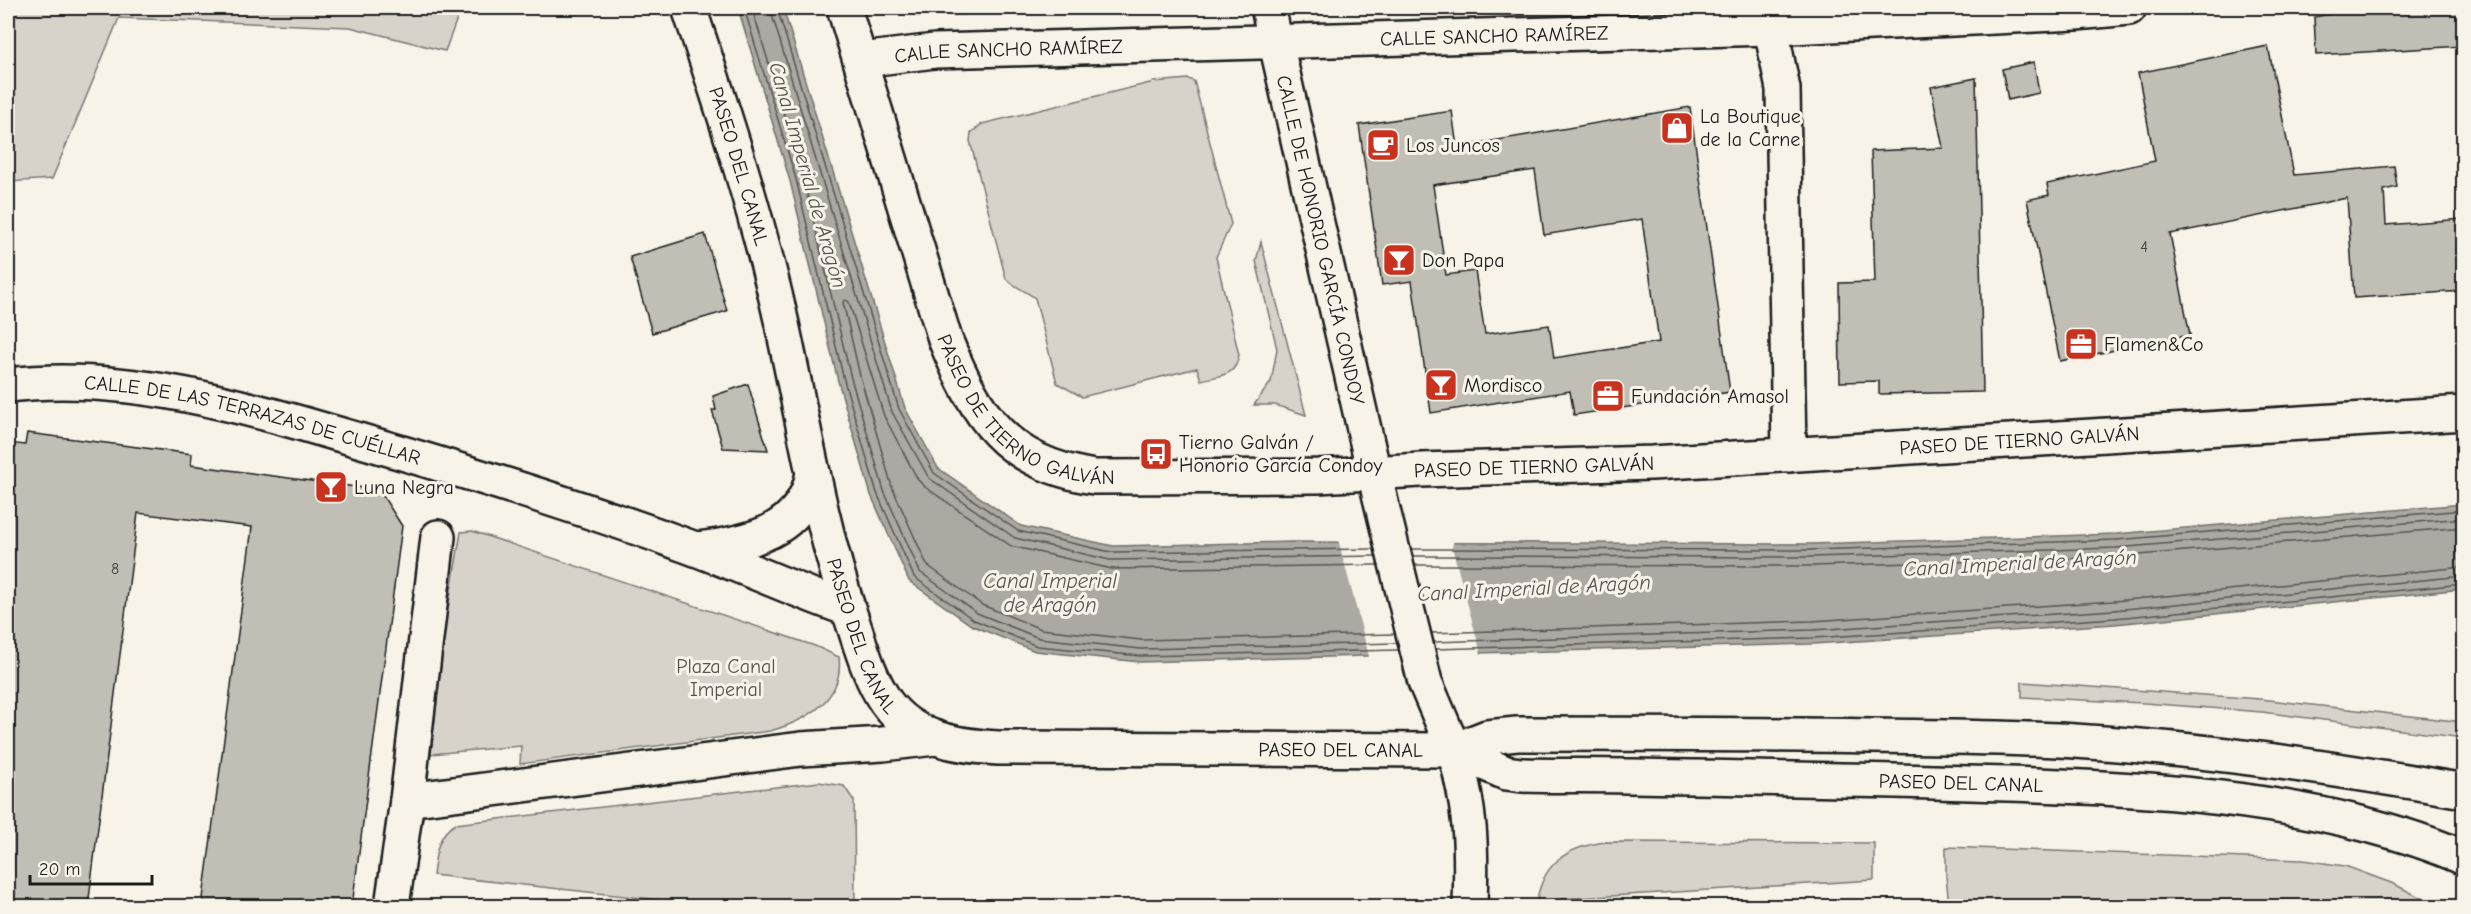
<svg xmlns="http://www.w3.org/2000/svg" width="2471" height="914" font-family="'Comic Neue',sans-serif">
  <rect width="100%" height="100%" fill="#f7f3e8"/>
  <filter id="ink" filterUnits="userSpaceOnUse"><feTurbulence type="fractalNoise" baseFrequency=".0167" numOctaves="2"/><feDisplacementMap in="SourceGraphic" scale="12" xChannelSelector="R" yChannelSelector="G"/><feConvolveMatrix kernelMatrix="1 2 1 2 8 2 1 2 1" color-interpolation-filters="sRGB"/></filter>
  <g filter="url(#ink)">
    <!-- green -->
    <g fill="#d7d3cb" stroke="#7a7874" stroke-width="1.5">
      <polygon points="8,8 461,8 445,51 350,27 119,18 52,179 8,182"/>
      <polygon points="906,8 977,8 979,14 916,16"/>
      <path d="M1188,79l6,2 37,143 -15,33 23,98c-4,23 -19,20 -38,25l-4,-12 -115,29 -25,-14 -22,-85c-9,-7 -20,-11 -29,-19l-36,-138 1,-8 11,-9 172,-42z"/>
      <polygon points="1261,242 1306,415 1275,405 1254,405 1271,382 1277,349 1256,261"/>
      <path d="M472,531l343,115 24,11c5,43 -33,64 -69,74l-250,33 1,-18 -90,8 15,-134 15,-88z"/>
      <polygon points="2022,682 2260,699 2463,722 2463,738 2262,712 2144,703 2022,697"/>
      <path d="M819,782l25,4 10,15 1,105h-139l-283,-31c3,-20 3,-39 22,-51z"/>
      <path d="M1605,842l269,1v37l-313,19 -1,7h-24c5,-41 29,-59 69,-64z"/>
      <polygon points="1946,847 2303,860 2345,866 2394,884 2437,906 1949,905 1946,876"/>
    </g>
    <!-- water -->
    <polygon fill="#aca9a2" stroke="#72716c" stroke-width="1.5" points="738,8 783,8 905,408 938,468 1021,526 1113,546 1293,542 1811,544 2116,534 2463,504 2463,589 2115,624 1813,644 1140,662 1035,651 971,625 909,581 871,495 838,381 790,181"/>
    <!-- pier -->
    <polygon fill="#f7f3e8" points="1338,539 1454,540 1452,547 1482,657 1370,660"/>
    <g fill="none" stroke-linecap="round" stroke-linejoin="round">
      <!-- shore -->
      <g stroke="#565452" stroke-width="1.5">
        <polyline points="744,8 796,179 844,380 877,493 914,577 974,620 1037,646 1141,656 1399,650"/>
        <polyline points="752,8 803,177 851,378 884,491 920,572 977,613 1039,638 1141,649 1397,643"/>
        <polyline points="770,8 892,412 929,478 1015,538 1110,560 1376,556"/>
        <polyline points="777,8 899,409 934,473 1018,531 1111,552 1374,549"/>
        <polyline points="1411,549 1811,550 2116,540 2464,510"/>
        <polyline points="1413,556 1811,557 2116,548 2464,518"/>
        <polyline points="1378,565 1112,569 1011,546 925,487 918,480 884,416 849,302 846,300 843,302 860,376 892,487 927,565 982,605 1041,629 1141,640 1395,634"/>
        <polyline points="1415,565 1811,566 2116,557 2464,527"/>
        <polyline points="1431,633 1812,621 2114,601 2464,567"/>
        <polyline points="1434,642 1813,630 2114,610 2464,576"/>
        <polyline points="1435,649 1813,638 2115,618 2464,584"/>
      </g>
    </g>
    <!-- building -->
    <g fill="#c0beb5" stroke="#1c1c1c" stroke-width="1.5" fill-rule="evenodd">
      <polygon points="2363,8 2463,8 2463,46 2316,55 2314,17"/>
      <polygon points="2268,46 2294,175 2394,166 2397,187 2384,190 2386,225 2463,219 2463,291 2354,298 2347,198 2170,234 2190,335 2060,361 2027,200 2049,195 2047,184 2155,161 2138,73"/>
      <polygon points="2034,62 2039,93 2008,100 2002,69"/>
      <polygon points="1976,78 1983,392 1879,394 1879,381 1840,382 1839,283 1875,282 1871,151 1943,148 1931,87"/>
      <path d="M1690,107l40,285 -156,23 -4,-24 -139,22 -19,-132 -30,4 -23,-160 93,-14 5,36zM1535,170l9,65 98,-16 17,123 -105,16 -5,-33 -64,9 -10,-63 -29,4 -13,-90z"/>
      <polygon points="705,234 727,311 652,333 630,257"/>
      <polygon points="748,384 759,421 768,450 723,448 712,410 716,410 713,396"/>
      <polygon points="27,433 192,454 191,465 379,490 402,526 352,906 202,906 252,527 138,513 88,906 8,906 8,443 25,445"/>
    </g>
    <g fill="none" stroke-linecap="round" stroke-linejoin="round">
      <!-- minor casing -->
      <g stroke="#1c1c1c" stroke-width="38">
        <g id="minor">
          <path id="s1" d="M1268,8l106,465"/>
          <polyline points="1767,8 1783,89 1789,455"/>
          <path id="s2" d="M861,60l74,-9 835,-23 306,-15 53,-5"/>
          <path id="s3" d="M8,385c117,-14 235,21 347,54 109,32 218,65 324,104 57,20 112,46 169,66"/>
          <path d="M697,549c52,-6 106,-17 116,-76"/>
          <polyline points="407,800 801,749 883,744 935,738"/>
          <polyline points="392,906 407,800 438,537"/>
        </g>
      </g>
      <!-- tertiary casing -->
      <g stroke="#1c1c1c" stroke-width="38">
        <g id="tertiary">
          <path id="s4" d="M844,8l101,331c32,78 60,124 149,138l224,-1 103,-6 231,-7 812,-50"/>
          <polyline points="1374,473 1425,682 1454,750"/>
        </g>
      </g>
      <!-- secondary casing -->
      <g stroke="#1c1c1c" stroke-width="38">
        <g id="secondary">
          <path id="s5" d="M689,8c35,104 69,209 93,316 22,100 38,202 71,299 9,27 17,56 33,79 26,37 72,44 113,46l455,2 33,-13 30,-3c117,0 235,0 353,2 68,1 137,1 205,5 131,8 259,27 389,50"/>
          <path id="s6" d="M1454,750l52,23 16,2c37,1 73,0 110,1 126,2 251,4 377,8 118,4 236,10 351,39 35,9 71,20 104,35"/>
          <path d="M1454,750c17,58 18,97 16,156"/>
        </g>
      </g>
      <!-- minor -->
      <use href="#minor" stroke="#f7f3e8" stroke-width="33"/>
      <!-- tertiary -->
      <use href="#tertiary" stroke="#f7f3e8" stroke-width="33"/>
      <!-- secondary -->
      <use href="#secondary" stroke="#f7f3e8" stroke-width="33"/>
    </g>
  </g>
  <!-- icons -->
  <defs>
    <g id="shop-square" transform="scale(1.725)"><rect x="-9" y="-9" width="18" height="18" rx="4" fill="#c8321e" stroke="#f7f3e8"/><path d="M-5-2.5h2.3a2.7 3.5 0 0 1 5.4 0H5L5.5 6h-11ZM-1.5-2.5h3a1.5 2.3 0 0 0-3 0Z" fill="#fff"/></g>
    <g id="cafe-square" transform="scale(1.725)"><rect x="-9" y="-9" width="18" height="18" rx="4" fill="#c8321e" stroke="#f7f3e8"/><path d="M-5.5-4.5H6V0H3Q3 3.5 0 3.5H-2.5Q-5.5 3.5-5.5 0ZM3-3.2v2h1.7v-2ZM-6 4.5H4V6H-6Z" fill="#fff"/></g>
    <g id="bar-square" transform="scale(1.725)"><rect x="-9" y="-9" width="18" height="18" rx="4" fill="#c8321e" stroke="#f7f3e8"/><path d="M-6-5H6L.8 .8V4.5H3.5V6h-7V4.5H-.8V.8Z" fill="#fff"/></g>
    <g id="office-square" transform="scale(1.725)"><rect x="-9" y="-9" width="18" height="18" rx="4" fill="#c8321e" stroke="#f7f3e8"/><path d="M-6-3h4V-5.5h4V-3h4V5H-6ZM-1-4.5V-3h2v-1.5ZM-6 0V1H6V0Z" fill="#fff"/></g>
    <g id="bus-square" transform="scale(1.725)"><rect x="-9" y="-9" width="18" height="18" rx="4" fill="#c8321e" stroke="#f7f3e8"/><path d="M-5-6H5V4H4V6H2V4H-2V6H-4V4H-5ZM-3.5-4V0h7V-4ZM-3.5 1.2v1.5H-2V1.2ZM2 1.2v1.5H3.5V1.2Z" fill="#fff"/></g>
  </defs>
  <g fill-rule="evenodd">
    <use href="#shop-square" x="1677" y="128"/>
    <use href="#cafe-square" x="1383" y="145"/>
    <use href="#bar-square" x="1399" y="260"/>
    <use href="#office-square" x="2081" y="344"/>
    <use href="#bar-square" x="1441" y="385"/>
    <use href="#office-square" x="1608" y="396"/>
    <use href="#bus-square" x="1156" y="454"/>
    <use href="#bar-square" x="331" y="487"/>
  </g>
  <g text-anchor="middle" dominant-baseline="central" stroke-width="6" stroke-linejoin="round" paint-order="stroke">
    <!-- number labels -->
    <g font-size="16" fill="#454442">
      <text x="2144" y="247">4</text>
      <text x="115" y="569">8</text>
    </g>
    <!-- street labels -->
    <g font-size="20" fill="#1c1c1c" stroke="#f7f3e8">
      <text stroke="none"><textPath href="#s2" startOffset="634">CALLE SANCHO RAMÍREZ</textPath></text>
      <text stroke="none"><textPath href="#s2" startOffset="148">CALLE SANCHO RAMÍREZ</textPath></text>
      <text stroke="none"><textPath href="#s5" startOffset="166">PASEO DEL CANAL</textPath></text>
      <text stroke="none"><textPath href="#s1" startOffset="238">CALLE DE HONORIO GARCÍA CONDOY</textPath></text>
      <text stroke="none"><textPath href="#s4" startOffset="462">PASEO DE TIERNO GALVÁN</textPath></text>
      <text stroke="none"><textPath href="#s3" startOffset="249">CALLE DE LAS TERRAZAS DE CUÉLLAR</textPath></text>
      <text stroke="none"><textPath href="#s4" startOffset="1488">PASEO DE TIERNO GALVÁN</textPath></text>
      <text stroke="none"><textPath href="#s4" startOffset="1002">PASEO DE TIERNO GALVÁN</textPath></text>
      <text stroke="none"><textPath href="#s5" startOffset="652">PASEO DEL CANAL</textPath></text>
      <text stroke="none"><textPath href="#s5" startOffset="1191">PASEO DEL CANAL</textPath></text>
      <text stroke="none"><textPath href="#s6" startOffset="512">PASEO DEL CANAL</textPath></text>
    </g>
    <!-- poi labels -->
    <g font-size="20" fill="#1c1c1c" stroke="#f7f3e8" text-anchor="start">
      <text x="1700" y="116">La Boutique<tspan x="1700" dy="23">de la Carne</tspan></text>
      <text x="1406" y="145">Los Juncos</text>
      <text x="1422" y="260">Don Papa</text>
      <text x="2104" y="344">Flamen&amp;Co</text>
      <text x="1464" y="385">Mordisco</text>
      <text x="1631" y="396">Fundación Amasol</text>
      <text x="1179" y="442">Tierno Galván /<tspan x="1179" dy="23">Honorio García Condoy</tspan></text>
      <text x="354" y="487">Luna Negra</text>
    </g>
    <!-- park labels -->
    <g font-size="20" fill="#545351" stroke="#f7f3e8">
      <text x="726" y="666">Plaza Canal<tspan x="726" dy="23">Imperial</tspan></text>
    </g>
    <!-- water labels -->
    <g font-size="21" font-style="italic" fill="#565452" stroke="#f7f3e8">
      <text transform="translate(808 175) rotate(74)">Canal Imperial de Aragón</text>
      <text transform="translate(2020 563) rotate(-3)">Canal Imperial de Aragón</text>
      <text x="1050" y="581">Canal Imperial<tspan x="1050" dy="24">de Aragón</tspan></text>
      <text transform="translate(1534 588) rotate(-3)">Canal Imperial de Aragón</text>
    </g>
  </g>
  <!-- margin -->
  <rect width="2471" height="914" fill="none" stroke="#f7f3e8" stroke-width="30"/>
  <rect x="15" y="15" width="2441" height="884" fill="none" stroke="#1c1c1c" stroke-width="2" filter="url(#ink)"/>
  <!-- scale -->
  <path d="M30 875v9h122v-9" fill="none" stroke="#1c1c1c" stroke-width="3"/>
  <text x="39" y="875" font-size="18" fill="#1c1c1c" stroke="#f7f3e8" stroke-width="4.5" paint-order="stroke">20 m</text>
</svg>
